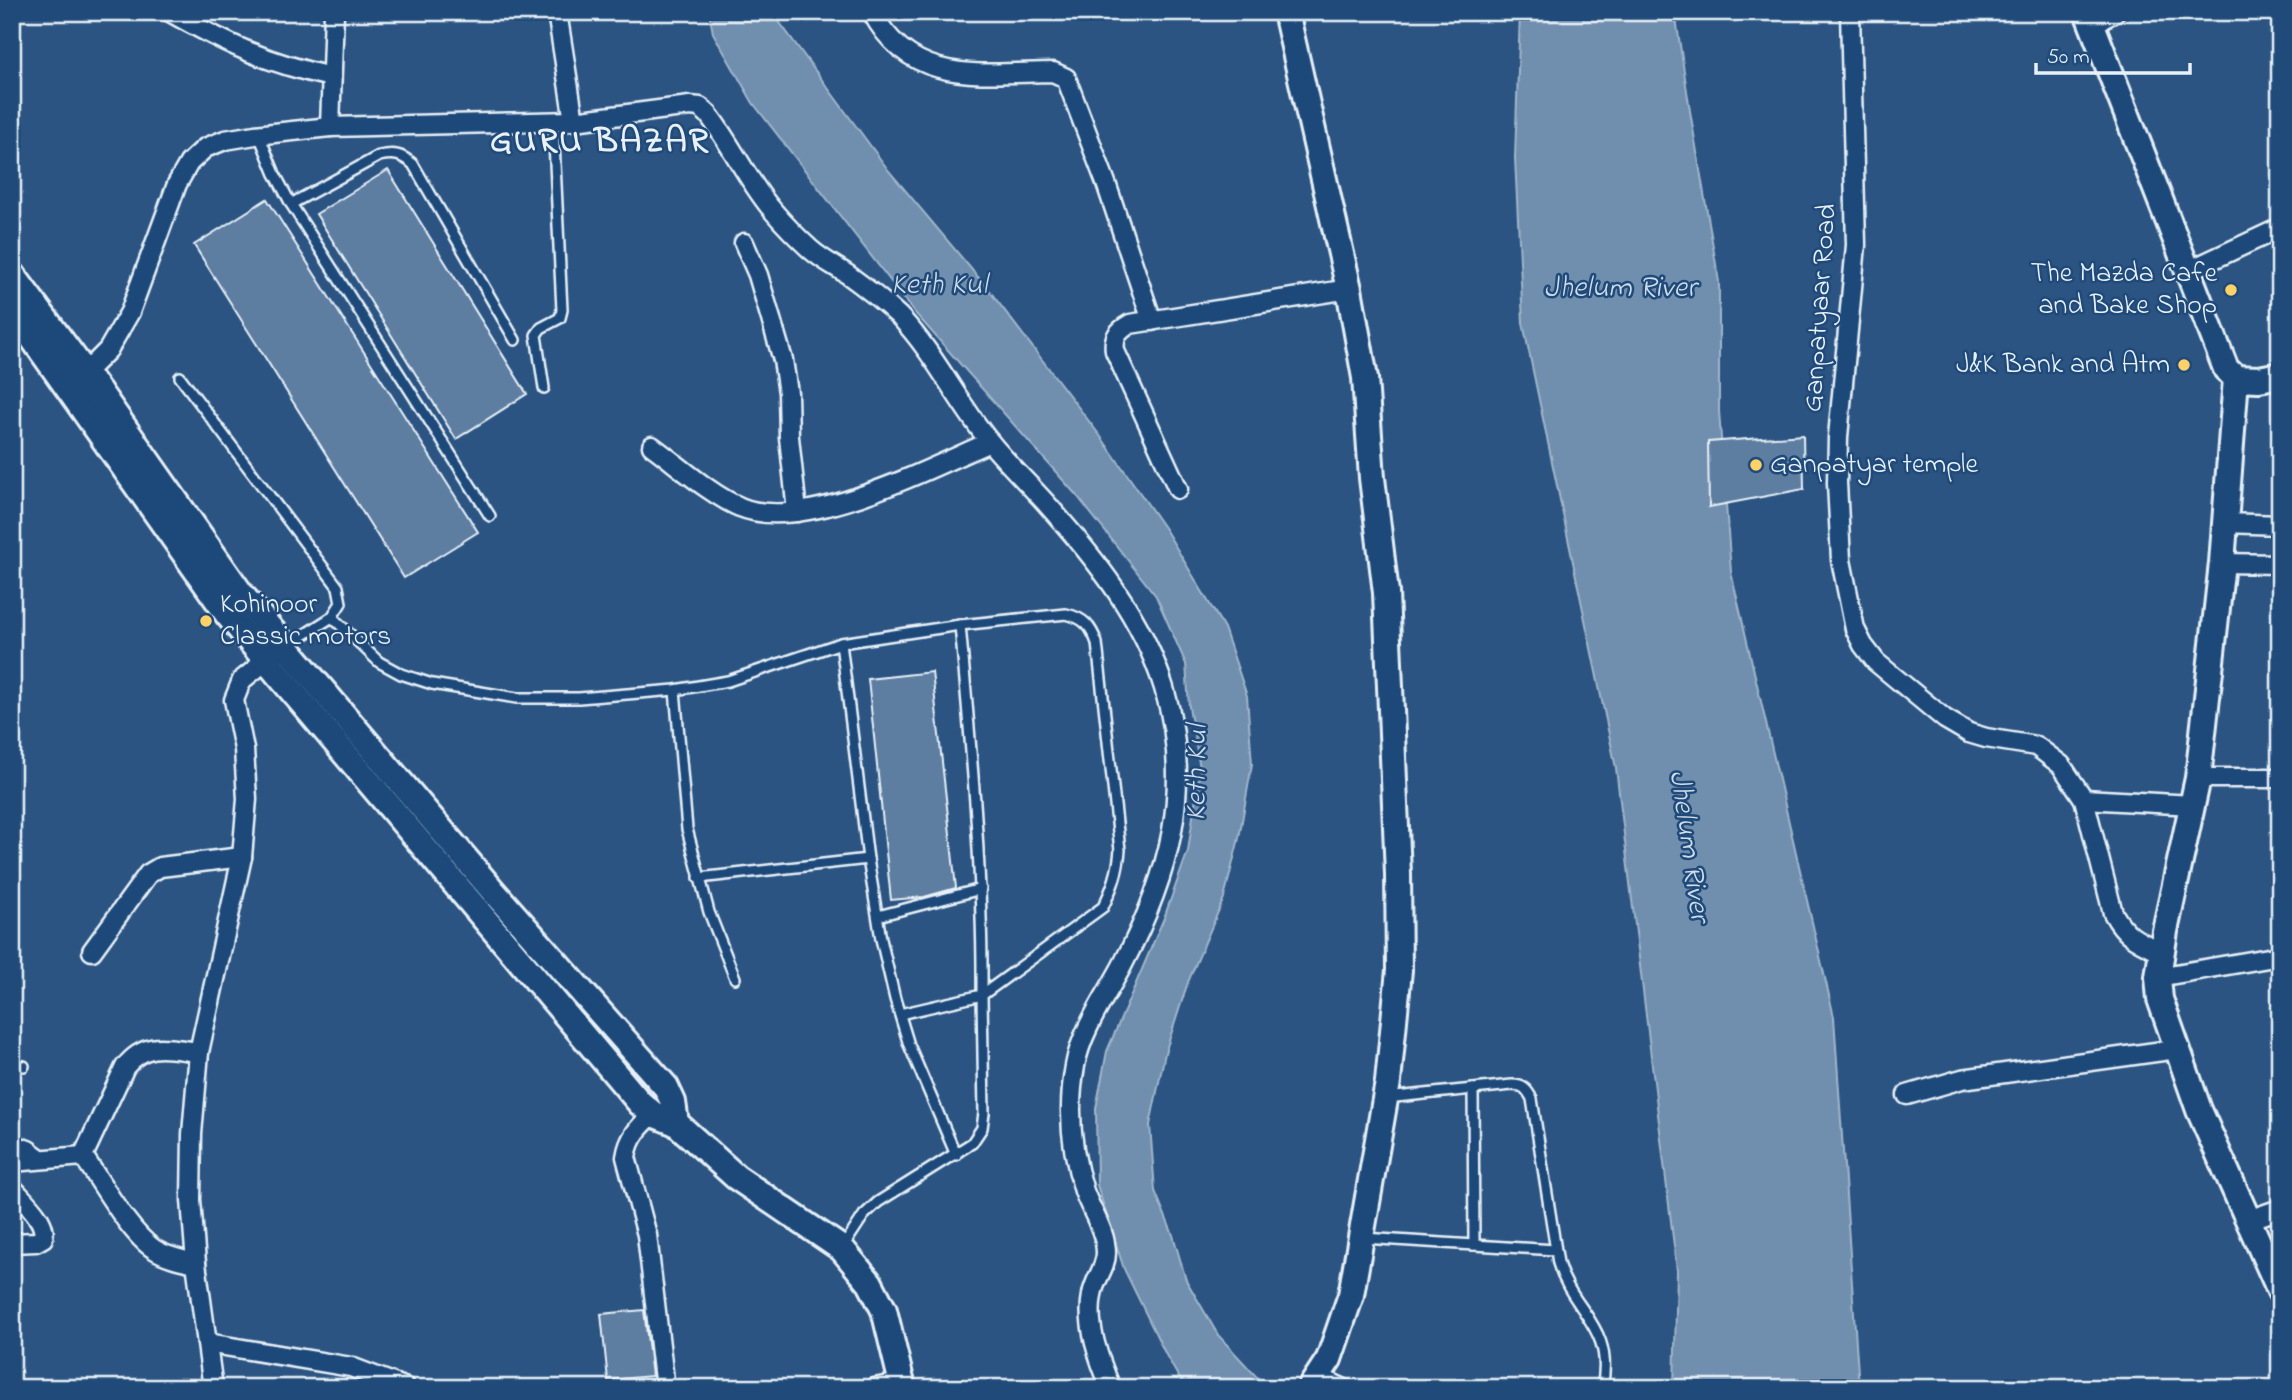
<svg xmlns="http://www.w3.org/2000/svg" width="2292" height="1400" font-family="'Indie Flower',sans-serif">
  <rect width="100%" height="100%" fill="#2b5482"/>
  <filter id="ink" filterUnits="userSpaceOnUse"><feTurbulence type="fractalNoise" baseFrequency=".0143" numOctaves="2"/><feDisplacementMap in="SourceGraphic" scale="14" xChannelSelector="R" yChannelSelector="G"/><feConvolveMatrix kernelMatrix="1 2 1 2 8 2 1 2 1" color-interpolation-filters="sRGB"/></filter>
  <g filter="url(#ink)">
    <!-- water -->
    <g fill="#708ead" stroke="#a0b6cb" stroke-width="2">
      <polygon points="709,12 772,12 889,171 988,289 1101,437 1165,529 1224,628 1247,696 1252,764 1239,838 1224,898 1188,982 1165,1053 1150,1125 1155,1191 1173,1235 1186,1280 1218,1335 1267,1388 1185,1388 1167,1357 1124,1269 1097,1185 1096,1108 1107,1051 1164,918 1188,851 1200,768 1189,707 1186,664 1156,596 1078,497 916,314 753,103 713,33"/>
      <polygon points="1520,12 1675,12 1690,111 1719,282 1719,411 1731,572 1834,1017 1859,1388 1674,1388 1677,1271 1616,768 1523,323 1515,158"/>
    </g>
    <!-- building -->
    <g fill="#5d7da1" stroke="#e8f1f8" stroke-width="2">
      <polygon points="388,170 527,394 456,439 316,214"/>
      <polygon points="267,199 478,532 404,578 194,245"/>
      <polygon points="1803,435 1804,489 1709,507 1708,442"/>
      <polygon points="932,672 956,888 924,897 891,900 868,679"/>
      <polygon points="644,1310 652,1376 608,1380 601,1314"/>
    </g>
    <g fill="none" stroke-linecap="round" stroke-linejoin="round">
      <!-- lane casing -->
      <g stroke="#e8f1f8" stroke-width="14">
        <g id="lane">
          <polyline points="259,135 275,174 291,204 490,516"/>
          <path d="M291,204l88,-48c15,-3 22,-2 34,8l102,176"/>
          <polyline points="180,377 338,587 341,603 332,617 288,645"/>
          <polyline points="544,388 536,335 541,328 560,318 562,310 553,121"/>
          <path d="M332,617l47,45 22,12 31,10 85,14h62l96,-8 53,-9 113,-38 119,-18 106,-11c18,4 25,12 31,29l23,207c-2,22 -7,37 -17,57l-121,88 2,118 -2,15 -10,15 -94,59 -14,13 -21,32"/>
          <polyline points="841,643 868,859 881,939 895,999 909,1045 956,1155"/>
          <polyline points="675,690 687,829 709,912 735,978"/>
          <polyline points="699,878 868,859"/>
          <polyline points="878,916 981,889"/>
          <path d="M900,1014l82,-19c1,-124 -11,-247 -22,-370"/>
          <polyline points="12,1065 24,1066"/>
          <polyline points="1473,1089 1474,1245"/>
          <path d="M1386,1098l126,-13c11,0 15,4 20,14l26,164c15,50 57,63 44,125"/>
          <polyline points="1363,1238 1555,1250"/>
          <polyline points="1323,1374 1353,1388"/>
        </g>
      </g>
      <!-- street casing -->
      <g stroke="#e8f1f8" stroke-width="23">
        <g id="street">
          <path d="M170,12c56,32 98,51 161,65"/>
          <polyline points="557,12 574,121"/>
          <path d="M872,12c39,75 110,61 181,60l13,6 40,105 46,138"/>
          <path d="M1850,12l6,233 -18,192 -1,46 4,77 14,69 8,16 13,17 69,57 24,14 17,5 50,8 25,19 23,34 29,114c13,24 25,28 48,39"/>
          <polyline points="2093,24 2115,12"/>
          <polyline points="330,127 334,12"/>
          <polyline points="744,243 758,275 783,360 788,393 789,437 797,512"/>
          <polyline points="2188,271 2280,228"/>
          <path d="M77,381l31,-31 22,-38 47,-128 12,-21 16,-15 20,-8 30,-5 75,-8 244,-6 116,-15 10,1 8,7c24,31 40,68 66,98 11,13 24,26 36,37 11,10 25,17 37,25 18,13 36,27 52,42 35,36 59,87 91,126 17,21 37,40 55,60 50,56 97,114 119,186 30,101 5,188 -42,278 -17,32 -41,65 -47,100 -8,43 -4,84 9,125 7,20 22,40 22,62 0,15 -12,27 -14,42 -6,30 7,65 19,93"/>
          <path d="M652,446c25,18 60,50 88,61 64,27 189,-39 250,-65"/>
          <path d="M1178,489l-63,-138c-2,-14 3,-20 15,-27l219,-35"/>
          <polyline points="2225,523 2280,525"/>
          <polyline points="2222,563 2280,564"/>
          <polyline points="2198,778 2280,778"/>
          <polyline points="2084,799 2193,805"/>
          <polyline points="92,951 148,874 160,867 242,857"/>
          <polyline points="2158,977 2280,956"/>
          <polyline points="1907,1095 1962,1079 2177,1049"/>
          <path d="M653,1114c-14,13 -24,23 -27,43l21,78 18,153"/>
          <polyline points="12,1144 28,1150 40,1159"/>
          <polyline points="12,1162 83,1156"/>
          <path d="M12,1187c11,13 36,34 31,51l-7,4 -24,1"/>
          <polyline points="2248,1220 2280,1209"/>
          <path d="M196,1263c-14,-3 -30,-6 -42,-14 -25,-16 -53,-68 -71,-93l42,-89c22,-28 44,-18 74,-15"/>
          <polyline points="207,1343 351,1367 406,1388"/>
          <polyline points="213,1388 196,1263 191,1200 192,1134 199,1052 242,857 247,799 244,749 234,700 242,680 273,655"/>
          <polyline points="874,1388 901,1383"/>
        </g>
      </g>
      <!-- secondary casing -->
      <g stroke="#e8f1f8" stroke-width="30">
        <g id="secondary">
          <polyline points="1286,12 1349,289 1365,378 1372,478 1386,593 1398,874 1399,970 1388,1082 1351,1295 1329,1359 1310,1388"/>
          <polyline points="2087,12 2226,369 2236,378 2259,379 2280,375"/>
          <polyline points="12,274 100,393 241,594 493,891 666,1087 673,1102 676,1123"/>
          <polyline points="12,309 228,615 640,1103 653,1114 676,1123 736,1177 842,1249 870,1283 884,1310 903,1388"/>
          <polyline points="2236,378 2222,563 2198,778 2165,931 2158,977 2160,999 2199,1110 2280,1291"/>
        </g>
      </g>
      <!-- lane -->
      <use href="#lane" stroke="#1f4a7a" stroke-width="9"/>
      <!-- street -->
      <use href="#street" stroke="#1f4a7a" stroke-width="18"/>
      <!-- secondary -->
      <use href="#secondary" stroke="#1f4a7a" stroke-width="24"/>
    </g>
  </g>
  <!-- markers -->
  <g fill="#ffd166" stroke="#1f4a7a" stroke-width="2.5">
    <circle cx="2231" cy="290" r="7"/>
    <circle cx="2184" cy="365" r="7"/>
    <circle cx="1756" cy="465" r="7"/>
    <circle cx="206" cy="621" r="7"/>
  </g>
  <g text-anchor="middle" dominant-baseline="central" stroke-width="5" stroke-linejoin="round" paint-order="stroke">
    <!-- poi labels -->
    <g font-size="28" fill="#e8f1f8" stroke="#1f4a7a" text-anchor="end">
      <text x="2217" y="274">The Mazda Cafe<tspan x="2217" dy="32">and Bake Shop</tspan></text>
      <text x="2170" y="365">J&amp;K Bank and Atm</text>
      <text x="1770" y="465" text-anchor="start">Ganpatyar temple</text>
      <text x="220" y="605" text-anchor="start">Kohinoor<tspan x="220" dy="32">Classic motors</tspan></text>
    </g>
    <!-- street labels -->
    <g font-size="28" fill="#e8f1f8" stroke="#1f4a7a">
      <text transform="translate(1821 308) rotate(-86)">Ganpatyaar Road</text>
    </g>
    <!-- water labels -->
    <g font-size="30" font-style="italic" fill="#d0dde9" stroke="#1f4a7a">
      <text x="939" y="286">Keth Kul</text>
      <text x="1620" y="289">Jhelum River</text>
      <text transform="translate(1198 773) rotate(-89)">Keth Kul</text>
      <text transform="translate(1688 846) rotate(82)">Jhelum River</text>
    </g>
    <!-- district labels -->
    <g font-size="35" font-weight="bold" letter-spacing="2" fill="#e8f1f8" stroke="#1f4a7a">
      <text x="600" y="142">GURU BAZAR</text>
    </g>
  </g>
  <!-- margin -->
  <rect width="2292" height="1400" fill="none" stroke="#1f4a7a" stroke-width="42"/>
  <rect x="21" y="21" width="2250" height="1358" fill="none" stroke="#e8f1f8" stroke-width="2.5" filter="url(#ink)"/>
  <!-- scale -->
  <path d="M2036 63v10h154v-10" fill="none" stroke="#e8f1f8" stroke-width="3.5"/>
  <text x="2047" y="63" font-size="21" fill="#e8f1f8" stroke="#1f4a7a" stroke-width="5" paint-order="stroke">50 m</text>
</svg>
